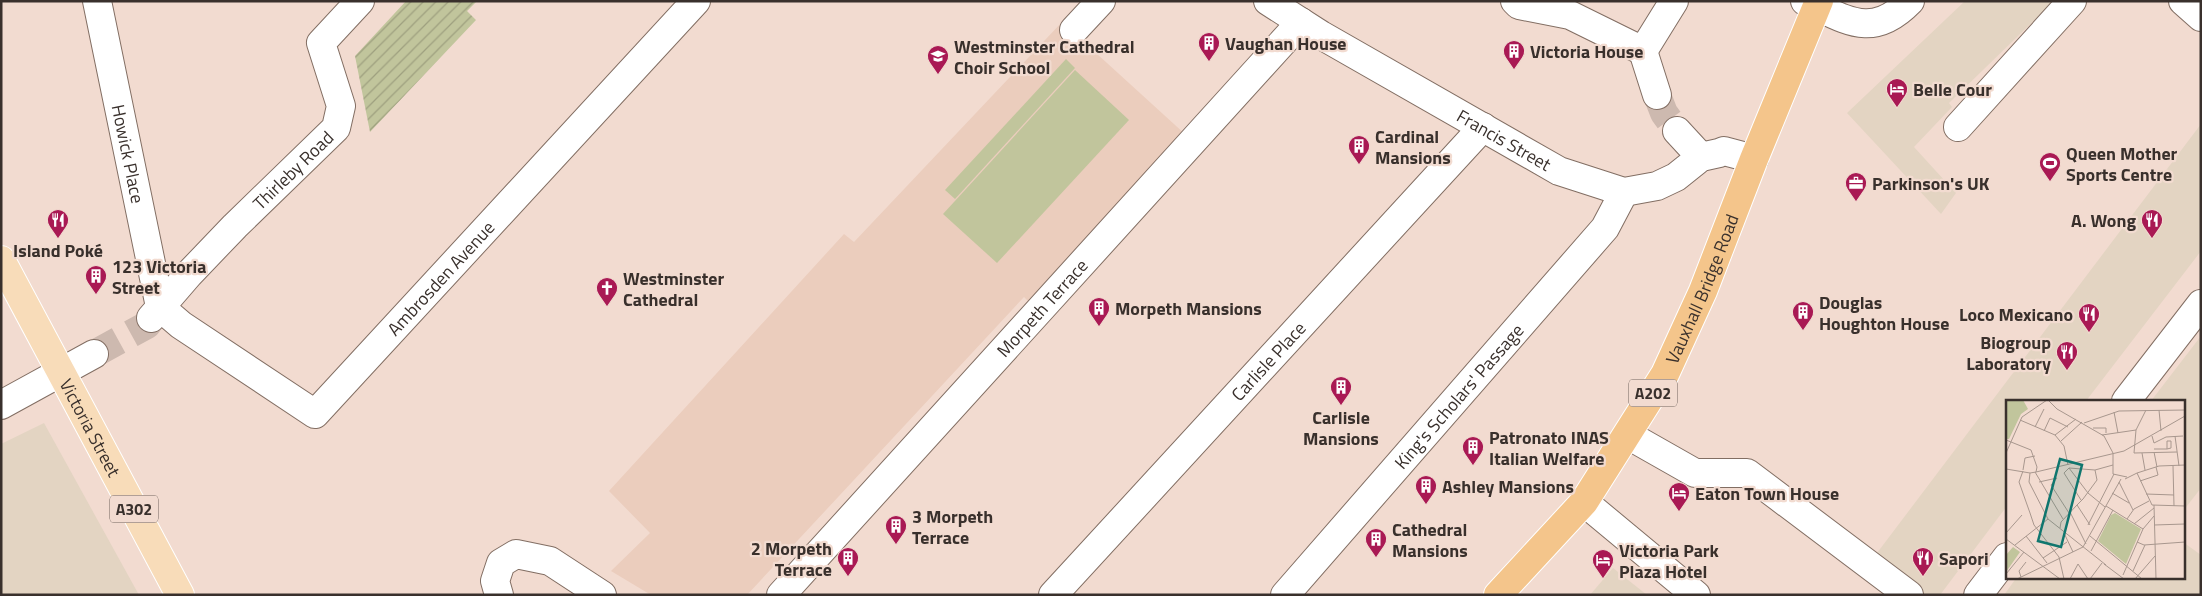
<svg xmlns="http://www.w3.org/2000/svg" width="2202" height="596" font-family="'Titillium Web',sans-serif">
  <defs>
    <pattern id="garden-furrows" width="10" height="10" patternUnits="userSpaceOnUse" patternTransform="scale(1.25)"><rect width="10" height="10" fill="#c1c59c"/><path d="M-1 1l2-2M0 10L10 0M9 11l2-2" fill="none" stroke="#9ea07f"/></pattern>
  </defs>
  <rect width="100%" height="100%" fill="#f2dbd0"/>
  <!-- commercial -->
  <g fill="#e3d4c2">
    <polygon points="1965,1 2054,1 1949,103 1952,107 1914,147 1956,193 1941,214 1847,113"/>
    <polygon points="2201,124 2201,251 2086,401 2007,401 2007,506 1940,595 1922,595 1874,557"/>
    <polygon points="2201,336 2201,488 2183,511 2183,401 2151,401"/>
    <polygon points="44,423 139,595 1,595 1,444"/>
    <polygon points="2183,542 2201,555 2201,595 2004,595 2017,577 2183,577"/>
    <polygon points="1613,568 1647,595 1590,595"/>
  </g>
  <!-- built -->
  <polygon fill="#ebcdbd" points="1062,22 1186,135 1030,303 1024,297 747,595 651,595 611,571 650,533 609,491 844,234 854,242"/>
  <!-- grass -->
  <g fill="#c1c59c">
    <polygon points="1066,59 1075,68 955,199 945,190"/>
    <polygon points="1075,70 1129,120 997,263 943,214"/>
  </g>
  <!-- garden -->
  <polygon fill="url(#garden-furrows)" points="406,1 477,1 467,11 476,20 370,132 355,56"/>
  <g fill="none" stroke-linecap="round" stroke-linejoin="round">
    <!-- minor-tunnel -->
    <g stroke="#cdb9af" stroke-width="28" stroke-dasharray="28 14" stroke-linecap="butt">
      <polyline points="1657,95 1664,113 1677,131"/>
      <polyline points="94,354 147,325 151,319"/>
    </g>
    <!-- minor casing -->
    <g stroke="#826e63" stroke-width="30">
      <g id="minor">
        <path id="s1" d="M97,1l63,306 21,18 134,89 381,-413"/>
        <path id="s2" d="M1268,1l53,34 238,136 65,21 33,-6 19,-9 25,-20 18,-4 5,-2 30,8"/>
        <polyline points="1515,1 1519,5 1570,15 1643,51 1674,1"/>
        <path d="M1805,1c42,19 67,39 105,0"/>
        <polyline points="2183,1 2201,17"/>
        <polyline points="1074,30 1101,1"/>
        <polyline points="1643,51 1657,95"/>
        <polyline points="1958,127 2072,1"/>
        <polyline points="1677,131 1701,157"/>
        <path id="s3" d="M151,318l38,-44 46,-48 101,-98 5,-22 -20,-63 39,-42"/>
        <polyline points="2126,401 2201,304"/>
        <polyline points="1,405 94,354"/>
        <polyline points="1628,435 1695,473 1747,473 1909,595"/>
        <polyline points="1584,502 1696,595"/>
        <polyline points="499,595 495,581 501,563 516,554 550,561 602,595"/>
        <path id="s4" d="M781,595l520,-573"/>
        <path id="s5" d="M1053,595l430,-468"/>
        <path id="s6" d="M1285,595l320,-367 19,-36"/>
        <polyline points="1978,595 2007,557"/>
      </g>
    </g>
    <!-- major casing -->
    <g stroke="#fff" stroke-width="30">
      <g id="major">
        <path id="s7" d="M1,260l179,335"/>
      </g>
    </g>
    <!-- highway casing -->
    <g stroke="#fff" stroke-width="30">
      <g id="highway">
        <path id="s8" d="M1498,595l86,-93 81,-128 38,-83 51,-132 65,-158"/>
      </g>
    </g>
    <!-- minor -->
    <use href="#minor" stroke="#fff" stroke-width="28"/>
    <!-- major -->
    <use href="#major" stroke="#f8dcb9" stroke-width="28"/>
    <!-- highway -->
    <use href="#highway" stroke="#f4c58b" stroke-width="28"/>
  </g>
  <!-- icons -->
  <defs>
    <g id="building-pin" transform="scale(1.125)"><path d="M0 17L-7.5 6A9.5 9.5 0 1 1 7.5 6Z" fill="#a91954" stroke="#f2dbd0"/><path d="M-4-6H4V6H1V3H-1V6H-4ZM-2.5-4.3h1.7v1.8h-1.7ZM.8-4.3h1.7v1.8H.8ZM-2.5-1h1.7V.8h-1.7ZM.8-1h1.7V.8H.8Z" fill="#fff"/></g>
    <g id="school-pin" transform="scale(1.125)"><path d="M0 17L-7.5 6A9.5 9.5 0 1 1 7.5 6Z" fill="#a91954" stroke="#f2dbd0"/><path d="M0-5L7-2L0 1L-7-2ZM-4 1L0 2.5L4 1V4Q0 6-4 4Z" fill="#fff"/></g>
    <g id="hotel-pin" transform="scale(1.125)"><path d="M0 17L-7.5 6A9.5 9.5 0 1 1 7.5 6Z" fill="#a91954" stroke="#f2dbd0"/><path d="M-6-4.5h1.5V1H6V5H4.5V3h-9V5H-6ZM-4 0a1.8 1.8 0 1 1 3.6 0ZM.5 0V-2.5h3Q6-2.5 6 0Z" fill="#fff"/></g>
    <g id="stadium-pin" transform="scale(1.125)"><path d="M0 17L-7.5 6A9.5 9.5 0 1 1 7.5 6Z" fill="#a91954" stroke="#f2dbd0"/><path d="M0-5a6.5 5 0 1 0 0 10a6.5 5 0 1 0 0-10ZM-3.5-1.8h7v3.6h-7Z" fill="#fff"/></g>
    <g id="office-pin" transform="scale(1.125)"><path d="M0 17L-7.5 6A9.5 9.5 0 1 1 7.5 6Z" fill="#a91954" stroke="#f2dbd0"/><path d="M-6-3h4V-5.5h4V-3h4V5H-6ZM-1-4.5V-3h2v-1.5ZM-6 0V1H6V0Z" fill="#fff"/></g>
    <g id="restaurant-pin" transform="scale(1.125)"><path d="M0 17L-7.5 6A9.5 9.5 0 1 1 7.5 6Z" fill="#a91954" stroke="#f2dbd0"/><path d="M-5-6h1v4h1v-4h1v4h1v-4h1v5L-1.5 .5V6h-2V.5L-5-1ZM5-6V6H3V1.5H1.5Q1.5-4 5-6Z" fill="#fff"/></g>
    <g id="church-pin" transform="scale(1.125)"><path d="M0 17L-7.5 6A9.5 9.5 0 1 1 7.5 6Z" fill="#a91954" stroke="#f2dbd0"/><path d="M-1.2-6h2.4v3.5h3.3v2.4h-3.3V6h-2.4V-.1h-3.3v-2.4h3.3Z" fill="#fff"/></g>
  </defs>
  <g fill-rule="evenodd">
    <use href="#building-pin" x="1209" y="43"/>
    <use href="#building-pin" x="1514" y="51"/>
    <use href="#school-pin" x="938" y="56"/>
    <use href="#hotel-pin" x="1897" y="89"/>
    <use href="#building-pin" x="1359" y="146"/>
    <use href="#stadium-pin" x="2050" y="163"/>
    <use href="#office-pin" x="1856" y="183"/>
    <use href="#restaurant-pin" x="58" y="220"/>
    <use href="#restaurant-pin" x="2152" y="220"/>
    <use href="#building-pin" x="96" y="276"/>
    <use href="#church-pin" x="607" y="288"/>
    <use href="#building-pin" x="1099" y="308"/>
    <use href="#building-pin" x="1803" y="312"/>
    <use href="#restaurant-pin" x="2089" y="314"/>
    <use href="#restaurant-pin" x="2067" y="352"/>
    <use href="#building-pin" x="1341" y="387"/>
    <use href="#building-pin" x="1473" y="447"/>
    <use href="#building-pin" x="1426" y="486"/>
    <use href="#hotel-pin" x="1679" y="493"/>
    <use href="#building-pin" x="896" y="526"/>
    <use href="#building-pin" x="1376" y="539"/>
    <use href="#building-pin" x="848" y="558"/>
    <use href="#restaurant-pin" x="1923" y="558"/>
    <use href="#hotel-pin" x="1603" y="560"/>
  </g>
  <g text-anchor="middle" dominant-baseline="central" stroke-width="4.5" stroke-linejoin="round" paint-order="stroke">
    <!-- shield labels -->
    <g fill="#f2dbd0" stroke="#70635d" stroke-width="1">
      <rect x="1629" y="379.5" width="48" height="27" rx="4"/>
      <rect x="110" y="495.5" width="48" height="27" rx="4"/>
    </g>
    <g font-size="16" font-weight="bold" fill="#39302c">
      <text x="1653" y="393">A202</text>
      <text x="134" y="509">A302</text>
    </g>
    <!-- poi labels -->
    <g font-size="18" font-weight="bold" fill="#39302c" stroke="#f2dbd0" text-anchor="start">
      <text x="1225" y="43">Vaughan House</text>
      <text x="954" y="46">Westminster Cathedral<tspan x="954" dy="21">Choir School</tspan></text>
      <text x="1530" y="51">Victoria House</text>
      <text x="1913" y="89">Belle Cour</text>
      <text x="1375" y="136">Cardinal<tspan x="1375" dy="21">Mansions</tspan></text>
      <text x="2066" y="153">Queen Mother<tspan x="2066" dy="21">Sports Centre</tspan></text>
      <text x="1872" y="183">Parkinson's UK</text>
      <text x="2136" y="220" text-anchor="end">A. Wong</text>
      <text x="58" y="250" text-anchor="middle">Island Poké</text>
      <text x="112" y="266">123 Victoria<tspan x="112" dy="21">Street</tspan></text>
      <text x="623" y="278">Westminster<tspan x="623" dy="21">Cathedral</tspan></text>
      <text x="1819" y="302">Douglas<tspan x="1819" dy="21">Houghton House</tspan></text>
      <text x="1115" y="308">Morpeth Mansions</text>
      <text x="2073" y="314" text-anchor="end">Loco Mexicano</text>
      <text x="2051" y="342" text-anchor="end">Biogroup<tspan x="2051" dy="21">Laboratory</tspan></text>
      <text x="1341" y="417" text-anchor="middle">Carlisle<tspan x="1341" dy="21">Mansions</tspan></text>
      <text x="1489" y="437">Patronato INAS<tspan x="1489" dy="21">Italian Welfare</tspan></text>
      <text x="1442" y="486">Ashley Mansions</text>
      <text x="1695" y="493">Eaton Town House</text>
      <text x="912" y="516">3 Morpeth<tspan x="912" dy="21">Terrace</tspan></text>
      <text x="1392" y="529">Cathedral<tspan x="1392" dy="21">Mansions</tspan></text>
      <text x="832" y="548" text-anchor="end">2 Morpeth<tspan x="832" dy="21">Terrace</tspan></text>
      <text x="1619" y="550">Victoria Park<tspan x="1619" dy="21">Plaza Hotel</tspan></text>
      <text x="1939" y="558">Sapori</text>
    </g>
    <!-- street labels -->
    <g font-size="18" fill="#39302c" stroke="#f2dbd0">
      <text stroke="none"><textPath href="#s2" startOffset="274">Francis Street</textPath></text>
      <text stroke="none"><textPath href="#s1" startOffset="156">Howick Place</textPath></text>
      <text stroke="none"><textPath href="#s3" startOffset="205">Thirleby Road</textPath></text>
      <text stroke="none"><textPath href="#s1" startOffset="686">Ambrosden Avenue</textPath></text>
      <text stroke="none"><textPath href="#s8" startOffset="371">Vauxhall Bridge Road</textPath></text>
      <text stroke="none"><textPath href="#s4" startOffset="388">Morpeth Terrace</textPath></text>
      <text stroke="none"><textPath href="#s5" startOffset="318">Carlisle Place</textPath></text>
      <text stroke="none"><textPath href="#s6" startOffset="264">King's Scholars' Passage</textPath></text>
      <text stroke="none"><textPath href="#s7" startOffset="190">Victoria Street</textPath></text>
    </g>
  </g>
  <!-- overview -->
  <g transform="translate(2006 400)">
    <rect width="179" height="179" fill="#f2dbd0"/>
    <path d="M109,113l26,16 -15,35 -28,-23 13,-26z" fill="#c1c59c"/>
    <path d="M0,0h17l5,9 -7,5 -12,25h-3zM7,147l7,5 -14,20v-17z" fill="#c1c59c"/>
    <path fill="none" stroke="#a8978e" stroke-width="1" d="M42,0l9,9 47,27 9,17v21l14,3M140,10l-10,20 -2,23 43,-1M153,10l2,21M108,12l4,21M14,20l35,15 9,11 4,19M78,23l35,-12 66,-1M179,26v16M29,27l9,-18M87,28h13v5M38,31l6,-13 18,9M49,35l21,-16M96,35l34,-5M146,36l2,7 12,-6 17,-1M169,36l4,30M0,40l25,10 6,17 -1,5 -6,1 -24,-4M55,41l21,-19M148,49h13l4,-1v-7h-4v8M148,52l3,15M0,53l16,-36 25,-17M136,53l3,17M167,66l1,40M63,68l19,25 17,14M17,70l2,-12 10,-2M89,70l18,-5M17,71l-4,11 11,31M29,72l28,47M30,72l88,-21 61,-35M24,73l-1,9 19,37 58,46M131,73l22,-7 26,-1M119,79l12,-6 15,32 33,1M134,81l18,-6 -2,-8M33,82l18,-4 -6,7 18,28M113,82l14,28M106,93l17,10M140,94l28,1M71,105l13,20M148,105l2,74M100,106l37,23M64,112l16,32M24,113l4,12 25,32 5,22M121,119l7,-10 15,-8M128,124l20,-16M82,125l26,-51M148,125l31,-1M54,128l1,-6 16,-17 6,-6 14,-19 -2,-10 -26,-2 -5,5 17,27M0,133l16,-18M58,133l9,19M20,136l21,27M84,136l52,43M0,139l54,40M131,142l7,3 41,-3M9,145l33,-26M77,147l38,-68M85,151l22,-41M37,158l24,-16M98,164l20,15M127,171l12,-26M0,174l18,-22M117,175l20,-46 11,-13M15,177l-2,-6 7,-9M11,179l66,-32M64,179l8,-15 10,15M84,179l12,-16M129,179l20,-23"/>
    <path fill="#0f766e" fill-opacity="0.15" stroke="#0f766e" stroke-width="2.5" d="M54,59l22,6 -21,82 -23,-6z"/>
    <rect width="179" height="179" fill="none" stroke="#39302c" stroke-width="2.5"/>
  </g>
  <!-- border -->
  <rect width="2202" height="596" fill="none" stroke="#39302c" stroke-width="5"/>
</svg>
